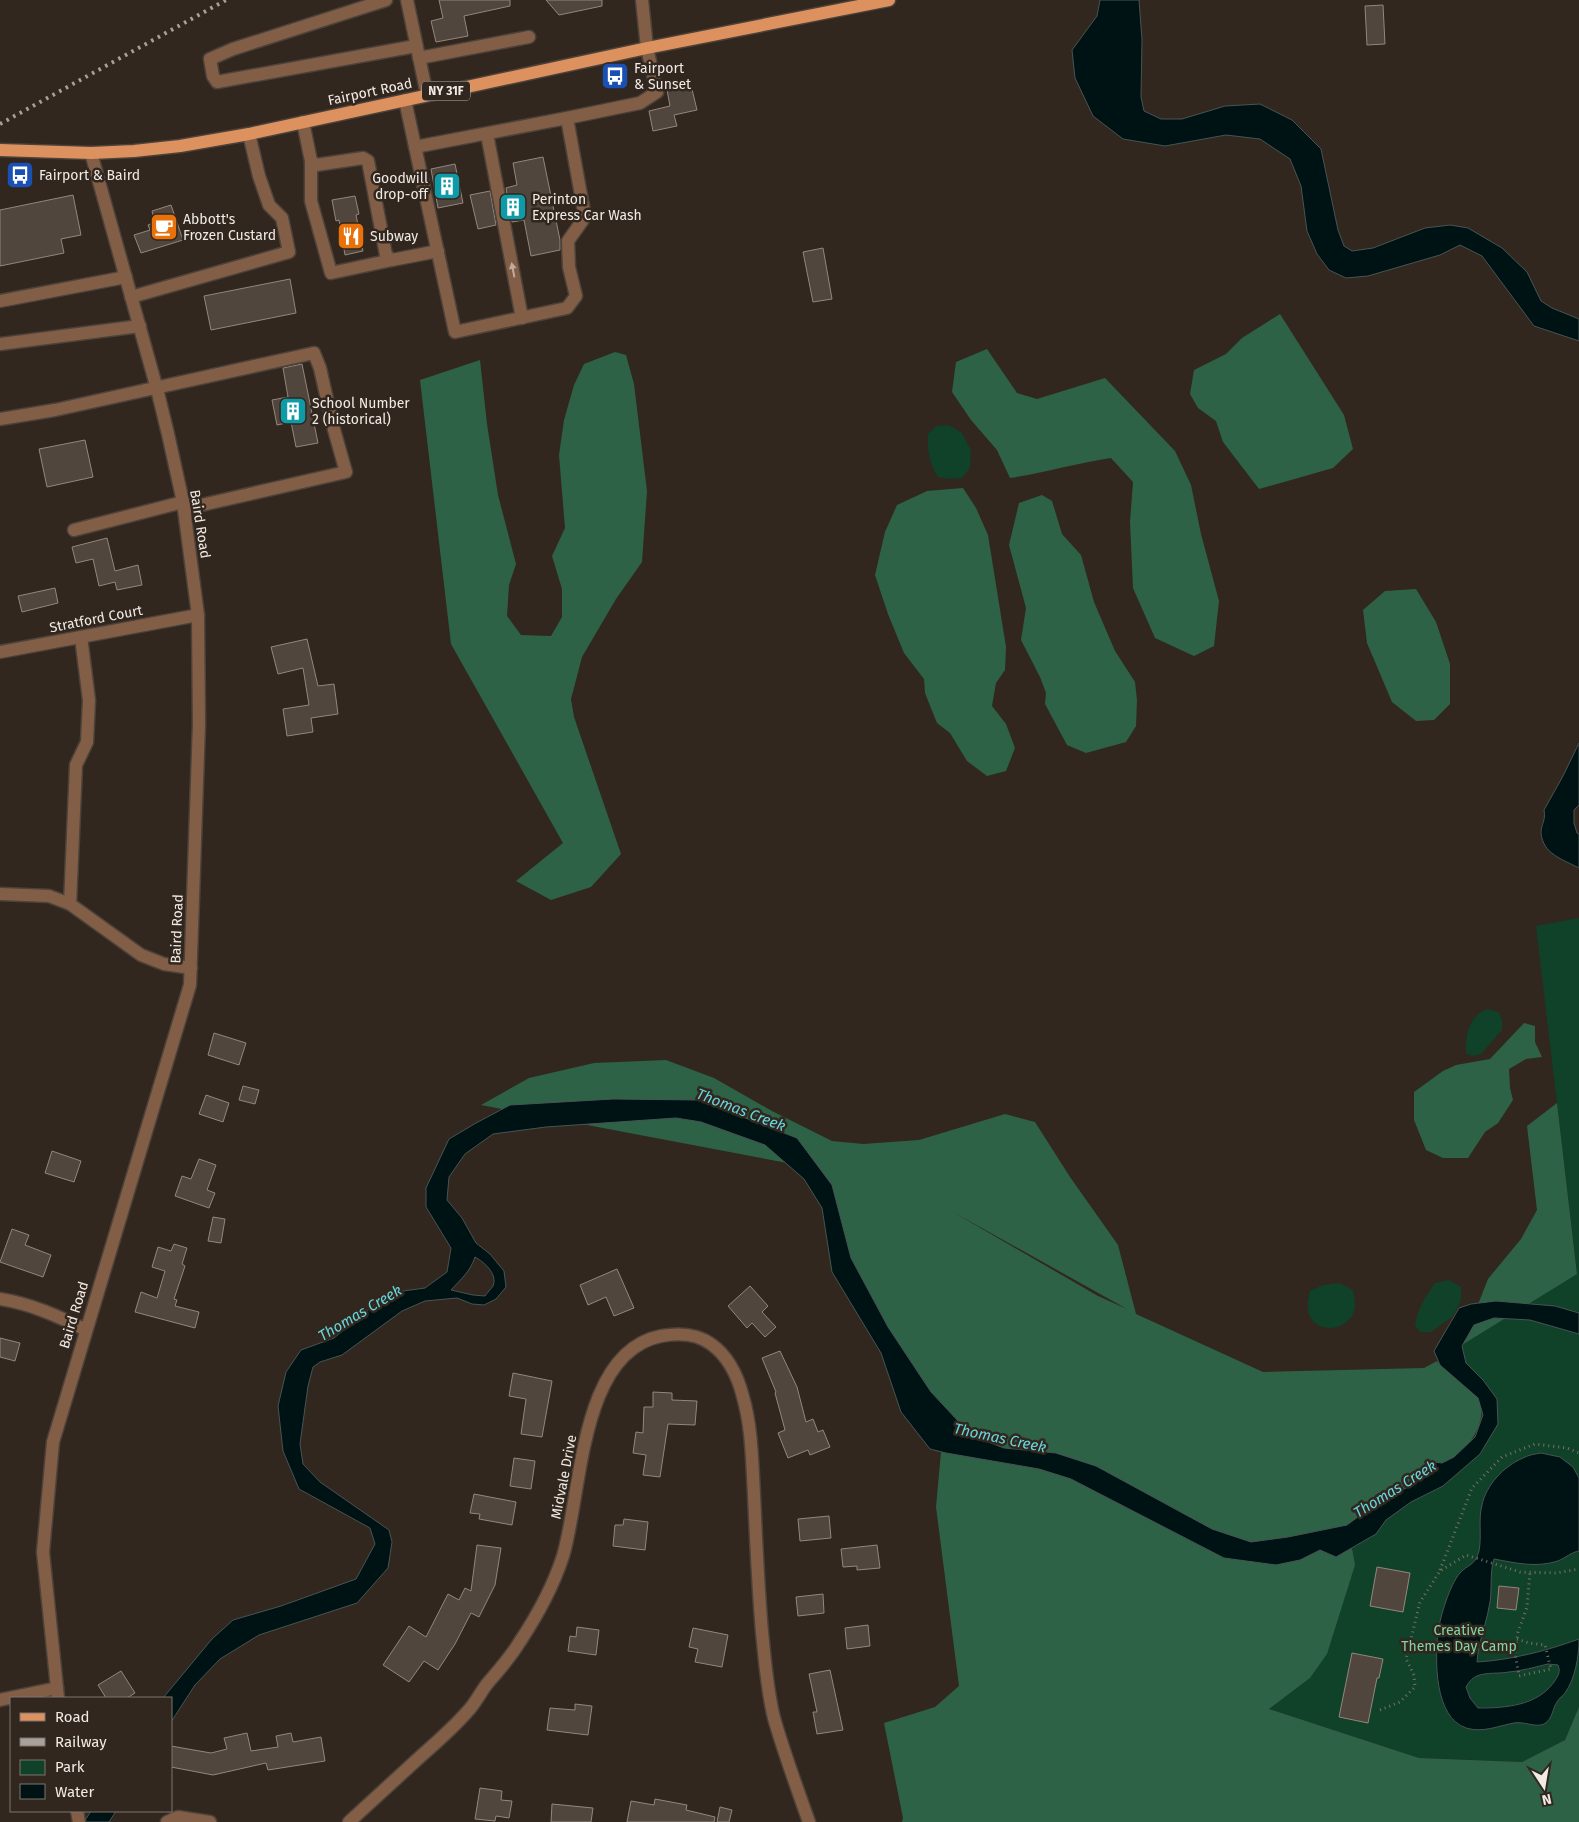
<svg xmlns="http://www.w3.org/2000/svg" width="1579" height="1822" font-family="'Fira Sans',sans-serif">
  <rect width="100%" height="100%" fill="#31271e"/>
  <!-- green -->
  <g fill="#104129">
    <path d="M949,425l13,8 9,17 -1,18 -8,10 -13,1 -11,-2c-9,-15 -11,-26 -10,-43l8,-8z"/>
    <polygon points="1579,918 1579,1707 1565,1740 1522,1762 1419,1758 1269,1709 1310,1678 1355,1565 1352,1548 1376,1534 1386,1520 1411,1502 1443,1486 1480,1454 1497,1399 1483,1380 1466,1363 1462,1345 1577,1273 1536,926"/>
    <path d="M1487,1009l12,3 3,8v10l-21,24 -9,2 -6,-3c-1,-18 3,-37 21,-44z"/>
    <path d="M1449,1280l12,7v14l-9,16 -21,15h-11l-5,-7c3,-17 10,-28 20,-42z"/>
    <path d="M1339,1283l14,7c1,5 2,11 2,16 -3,31 -59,32 -45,-15l13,-6z"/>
  </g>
  <!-- forest -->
  <g fill="#2d6246" fill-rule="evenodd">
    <polygon points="1280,314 1344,415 1353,449 1333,468 1259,489 1223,442 1216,421 1198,408 1190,394 1194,370 1226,354 1242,338"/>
    <path d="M987,349l30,44 20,6 68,-21 70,73 16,34 10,49 18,67 -5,45 -20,10 -39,-18 -22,-50 -3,-66 3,-40 -22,-24c-34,5 -67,15 -101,20l-13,-28 -26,-30 -19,-28 4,-30z"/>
    <polygon points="615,352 626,355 634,384 647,491 642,562 616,599 582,657 571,699 574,717 621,854 591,887 551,900 516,881 563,843 451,644 420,380 480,360 487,424 498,495 516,564 509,585 507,616 521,635 551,636 562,617 562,589 552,556 565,528 559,455 564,420 574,385 584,364"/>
    <polygon points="963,488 976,508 988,535 1006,647 1005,670 996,683 992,706 1006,724 1015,748 1006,771 987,776 967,761 950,733 937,723 925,693 924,679 904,653 888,614 875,575 885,532 897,505 927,491"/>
    <polygon points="1042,495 1052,501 1062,534 1081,555 1094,602 1115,651 1135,682 1137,700 1136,726 1126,742 1086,753 1067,745 1045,704 1046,693 1040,677 1021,640 1026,608 1009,545 1019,503"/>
    <polygon points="1416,589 1436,622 1450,664 1450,704 1434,720 1416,721 1392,702 1367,643 1363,610 1385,591"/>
    <polygon points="1524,1023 1535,1026 1535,1042 1542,1057 1526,1059 1509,1069 1510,1088 1513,1100 1498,1123 1485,1132 1468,1158 1443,1158 1426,1150 1414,1120 1414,1092 1443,1071 1456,1065 1490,1059"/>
    <path d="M666,1060l48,18 58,33 60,30 31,3 56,-4 86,-26 30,8 35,55 48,68 18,69 127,58 161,-4 13,-7 3,4c8,7 34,25 38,33 13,22 -13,59 -35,65 -5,1 -11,-1 -16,-1l-15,23 -35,18 -30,22 -59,12 -37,5 -39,-13 -156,-76 -52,-5 -32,-12 -41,-44 -43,-65 -37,-69 -19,-73 -13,-16 -338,-64 48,-27 65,-15zM953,1212l174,97 -29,-13z"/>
    <polygon points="1557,1103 1577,1274 1462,1345 1488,1279 1521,1239 1537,1210 1527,1126"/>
    <polygon points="941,1452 1039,1469 1071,1479 1224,1558 1300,1560 1320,1550 1336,1557 1352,1548 1355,1565 1327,1654 1310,1678 1269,1709 1419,1758 1522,1762 1565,1740 1579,1707 1579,1822 902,1822 903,1818 884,1723 935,1707 959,1686 936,1507"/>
  </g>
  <!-- water -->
  <g fill="#001314" stroke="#485453" fill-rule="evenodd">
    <polygon points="1100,0 1139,0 1142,40 1141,97 1144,111 1161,119 1182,119 1225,106 1260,104 1292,120 1321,149 1338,230 1344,246 1352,251 1373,248 1425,228 1450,225 1468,228 1502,248 1527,272 1541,301 1552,308 1579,319 1579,341 1534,326 1482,256 1460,245 1440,255 1368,276 1346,278 1329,270 1317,254 1307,231 1301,186 1290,159 1260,139 1226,135 1165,146 1123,139 1093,116 1075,78 1072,50 1097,16"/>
    <path d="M1579,743v62l-5,5v13l3,10 2,1v34c-17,-9 -36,-14 -38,-35 0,-9 5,-12 3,-23l19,-34z"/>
    <path d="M613,1099l86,1 98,38 35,47 19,73 37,69 43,65 41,44 32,12 52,5 40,13 116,63 39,13 37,-5 59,-12 30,-22 35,-18 15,-24 15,2 12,-6 21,-20 8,-22 -5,-17 -38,-33 -6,-14 25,-43 12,-4 25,-3 59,5 24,7v21l-49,-14 -36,-2 -20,7 -12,21 4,17 17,17 14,19 1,25 -18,30 -37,32 -32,16 -25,18 -10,14 -40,23 -16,-7 -20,10 -24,5 -52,-7 -153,-79 -32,-10 -93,-16 -16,-4 -29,-37 -20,-59 -49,-81 -10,-64 -18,-29 -39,-34 -64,-23 -25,-4 -130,9 -53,7 -28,20 -16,23 -2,23 15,18 14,25 14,11 14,17 2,16 -10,12 -12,6 -12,-1 -15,-6 -32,3 -23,10 -60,44 -22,7 -7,5 -5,19 -8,58 3,20 17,18 69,48 3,12 -4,26 -31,35 -98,32 -39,24 -25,26 -24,37v-24h-8l49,-59 21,-19 48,-14 75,-27 19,-35 -5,-16 -71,-39 -16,-38 -5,-45 8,-34 15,-22 33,-12 55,-45 36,-5 22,-16 4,-24 -25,-41v-19l23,-49 27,-16 34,-18zM475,1257c9,5 23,17 18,29 -2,3 -6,7 -8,10l-12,-1 -22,-5c10,-11 19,-18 24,-33z"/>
    <path d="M1541,1453l19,4 13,10 6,11v73c-7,1 -14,7 -21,10 -22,7 -42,2 -64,-2 -5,16 -1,32 -5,48 -3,18 -11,36 -12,55 34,-2 69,-11 102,-23 0,18 -4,40 -14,54 -2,3 -6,5 -8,9 -5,7 -4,17 -13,22 -9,4 -20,-3 -30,-1 -16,3 -31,10 -48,5 -32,-11 -31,-68 -28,-96 2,-15 12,-48 22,-59 8,-9 15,-7 19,-22 3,-15 -1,-31 3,-46 4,-20 22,-39 41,-47 5,-3 12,-4 18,-5zM1548,1664l10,1c3,7 0,11 -4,17 -17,24 -49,26 -76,26l-8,-10 -4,-11c3,-5 5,-8 11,-11 10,-4 21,-2 32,-4 13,-1 26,-5 39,-8z"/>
    <polygon points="91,1811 116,1811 109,1822 84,1822"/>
  </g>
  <!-- building -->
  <g fill="#51463d" stroke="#93867d">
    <polygon points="439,0 510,0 510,6 464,16 468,36 436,42 431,21 443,18"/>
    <polygon points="546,0 602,0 602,6 559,15"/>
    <polygon points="1383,5 1385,44 1367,45 1365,6"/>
    <polygon points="691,85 697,110 674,115 677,126 653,131 649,111 670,106 667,90"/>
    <polygon points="543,157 560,240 560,250 531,256 524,220 512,222 506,188 517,185 513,163"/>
    <polygon points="455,164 463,203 438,208 431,169"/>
    <polygon points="490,191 496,225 478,229 470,195"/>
    <polygon points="73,195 81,235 61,239 64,253 0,266 0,210"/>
    <polygon points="355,196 359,214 356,215 363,251 345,255 339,220 336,221 332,200"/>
    <polygon points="171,205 183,240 141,253 134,235 150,230 148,225 155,222 152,211"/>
    <polygon points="823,248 832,299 813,302 803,252"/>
    <polygon points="290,279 296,313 211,330 204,296"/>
    <polygon points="302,364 318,443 296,447 291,422 277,425 272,400 288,397 283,368"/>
    <polygon points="85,440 93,477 47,487 39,449"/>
    <polygon points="107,538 115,571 138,565 142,585 117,590 115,582 99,586 93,559 76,563 72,547"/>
    <polygon points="55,588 58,603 22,612 18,596"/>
    <polygon points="307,639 318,686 334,684 338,714 311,718 313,732 287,736 283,709 309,705 303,668 278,674 271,647"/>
    <polygon points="214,1033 246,1043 239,1065 208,1055"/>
    <polygon points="243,1086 259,1090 255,1104 239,1100"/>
    <polygon points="206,1095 229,1103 223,1122 199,1114"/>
    <polygon points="52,1151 81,1161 74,1182 45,1173"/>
    <polygon points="199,1159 216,1165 207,1190 215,1193 209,1208 175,1196 182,1176 191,1179"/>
    <polygon points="213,1217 225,1219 221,1243 208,1241"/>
    <polygon points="12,1229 29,1235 25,1245 51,1255 43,1277 0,1262"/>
    <polygon points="174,1244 187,1248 182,1264 185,1266 174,1299 177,1300 175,1306 199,1312 195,1328 135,1312 141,1292 157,1298 165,1271 152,1267 158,1247 171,1251"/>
    <polygon points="617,1269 634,1308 614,1316 606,1297 588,1305 580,1285"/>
    <polygon points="750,1286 768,1306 762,1312 776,1327 765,1337 752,1323 747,1328 728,1306"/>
    <polygon points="0,1338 20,1343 15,1361 0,1357"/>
    <polygon points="780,1351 797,1387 806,1422 813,1419 818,1432 823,1430 830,1447 810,1455 808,1450 788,1458 778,1433 785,1430 775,1393 776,1392 762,1358"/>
    <polygon points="513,1373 552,1381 542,1437 521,1434 526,1399 509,1396"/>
    <polygon points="653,1392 672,1393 672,1400 697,1401 695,1425 668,1424 660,1477 643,1475 646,1455 633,1453 636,1432 643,1433 644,1407 653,1407"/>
    <polygon points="514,1458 535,1461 531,1489 510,1486"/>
    <polygon points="474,1494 516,1502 512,1525 479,1519 480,1514 470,1513"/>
    <polygon points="829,1516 831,1538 800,1541 798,1519"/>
    <polygon points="624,1519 648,1522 645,1550 613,1546 615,1525 623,1525"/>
    <polygon points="477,1545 501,1548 495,1585 479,1617 471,1613 455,1644 438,1670 424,1661 409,1682 383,1665 409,1626 426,1637 448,1594 459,1600 465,1588 471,1591"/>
    <polygon points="877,1545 880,1568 857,1570 857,1566 843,1567 841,1549"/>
    <polygon points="1377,1567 1410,1573 1403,1612 1370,1606"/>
    <polygon points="1499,1586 1519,1588 1516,1610 1497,1608"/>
    <polygon points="823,1594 824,1613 798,1616 796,1597"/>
    <polygon points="868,1625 870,1646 847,1649 845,1628"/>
    <polygon points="577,1627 599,1630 596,1655 568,1651 570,1636 576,1637"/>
    <polygon points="693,1628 728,1635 722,1667 695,1662 698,1649 689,1647"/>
    <polygon points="1352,1653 1383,1659 1379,1678 1377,1678 1368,1723 1339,1717"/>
    <polygon points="830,1670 843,1730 817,1734 813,1712 817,1712 809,1674"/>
    <polygon points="121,1671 135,1693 127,1698 106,1698 98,1685"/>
    <polygon points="575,1704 592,1706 588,1735 547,1730 550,1708 575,1710"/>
    <polygon points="247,1733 251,1751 278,1747 276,1736 291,1733 293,1742 321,1737 325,1761 268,1770 266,1763 213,1775 171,1767 171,1746 211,1753 227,1749 224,1738"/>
    <polygon points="480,1788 502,1791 501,1800 512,1801 509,1818 496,1816 495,1821 475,1819"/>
    <polygon points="655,1799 687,1805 686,1810 715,1817 714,1822 627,1822 631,1801 654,1805"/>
    <polygon points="552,1804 593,1808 591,1822 551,1822"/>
    <polygon points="720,1807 732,1810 729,1822 717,1822"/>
  </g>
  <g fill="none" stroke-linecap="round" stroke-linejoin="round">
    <!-- minor casing -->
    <g stroke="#4c423a" stroke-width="15">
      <g id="minor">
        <polyline points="386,0 233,49 210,59 213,76 217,82 416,46"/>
        <polyline points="407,0 427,95"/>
        <polyline points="419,58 529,37"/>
        <polyline points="405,100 455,332 567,308 576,296 569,267 568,241 585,217 567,118 640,103 657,92 647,48 642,0"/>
        <polyline points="303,122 311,161 316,165 363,158 368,161 386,255 392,260 438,251"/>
        <polyline points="487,134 522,318"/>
        <polyline points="415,147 567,118"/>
        <polyline points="311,161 311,201 331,273 392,260"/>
        <polyline points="131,297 289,252 282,218 269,205 259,176 249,134"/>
        <polyline points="0,301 126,277"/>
        <polyline points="0,344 140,326"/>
        <polyline points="0,419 55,410 314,353 320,368 333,426 346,472 184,509"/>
        <polyline points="74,530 183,502"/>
        <polyline points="81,637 89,700 87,742 76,765 70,904 141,955 164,964 191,968"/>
        <polyline points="0,652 198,615"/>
        <polyline points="0,894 49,896 70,904"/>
        <path d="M0,1299c31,5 58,17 86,31"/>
        <polyline points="58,1698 43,1552 53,1442 190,985 199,724 198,615 183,502 168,434 157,389 91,153"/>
        <polyline points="0,1700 57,1688"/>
        <polyline points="77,1811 79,1822"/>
        <polyline points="167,1822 178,1817 210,1822"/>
        <path d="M349,1822c24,-22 48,-44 72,-66 16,-14 32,-28 46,-44 8,-8 13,-19 20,-28 11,-13 23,-26 32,-41 18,-27 34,-56 44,-87 19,-63 16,-204 98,-220 17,-3 35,-3 50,8 17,12 27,33 32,53 9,31 9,65 11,97 2,46 4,92 8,138 3,29 5,58 12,86 10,35 23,70 35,104"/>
      </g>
    </g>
    <!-- major casing -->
    <g stroke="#4c423a" stroke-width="15">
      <polyline id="major" points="0,150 91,153 134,151 180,146 249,134 647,48 889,0"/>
    </g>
    <!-- path -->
    <g stroke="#797068" stroke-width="3" stroke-dasharray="1 4" stroke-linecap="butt">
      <polyline points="1440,1570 1472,1488 1502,1457 1535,1444 1567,1448 1579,1453"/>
      <polyline points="1517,1639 1529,1643 1545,1645 1551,1669 1519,1676 1515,1653 1518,1632 1527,1607 1530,1572"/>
      <polyline points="1380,1710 1400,1702 1415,1687 1414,1675 1406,1659 1420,1602 1440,1571 1466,1555 1520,1572 1556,1573 1579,1569"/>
    </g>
    <!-- minor -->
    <use href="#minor" stroke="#835e46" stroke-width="12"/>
    <!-- major -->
    <use href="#major" stroke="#dd915e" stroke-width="12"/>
    <!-- rail -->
    <polyline stroke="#a8a09a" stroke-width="4" stroke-dasharray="2.5 5" stroke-linecap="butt" points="0,124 226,0"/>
  </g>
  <!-- one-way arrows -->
  <defs><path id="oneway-solid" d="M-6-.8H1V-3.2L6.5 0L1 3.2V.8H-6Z" transform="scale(1.25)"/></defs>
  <use fill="#c0ab9d" href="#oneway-solid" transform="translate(513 270) rotate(-101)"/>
  <!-- icons -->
  <defs>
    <g id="bus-square" transform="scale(1.4375)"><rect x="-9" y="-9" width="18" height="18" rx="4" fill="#1a4fb4" stroke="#31271e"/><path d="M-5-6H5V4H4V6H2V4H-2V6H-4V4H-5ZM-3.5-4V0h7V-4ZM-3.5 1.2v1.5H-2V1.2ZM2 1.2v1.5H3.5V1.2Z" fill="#fff"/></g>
    <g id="building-square" transform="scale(1.4375)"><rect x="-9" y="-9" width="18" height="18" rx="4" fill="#0f9aa8" stroke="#31271e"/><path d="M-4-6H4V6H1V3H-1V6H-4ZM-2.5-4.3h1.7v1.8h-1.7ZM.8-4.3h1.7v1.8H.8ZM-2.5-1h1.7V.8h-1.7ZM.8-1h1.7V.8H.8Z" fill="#fff"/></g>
    <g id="cafe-square" transform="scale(1.4375)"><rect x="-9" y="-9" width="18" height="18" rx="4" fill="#e8710a" stroke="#31271e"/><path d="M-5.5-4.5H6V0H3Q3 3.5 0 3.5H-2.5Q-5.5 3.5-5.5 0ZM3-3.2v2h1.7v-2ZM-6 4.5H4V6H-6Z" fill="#fff"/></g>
    <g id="restaurant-square" transform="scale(1.4375)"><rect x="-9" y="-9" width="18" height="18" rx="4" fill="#e8710a" stroke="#31271e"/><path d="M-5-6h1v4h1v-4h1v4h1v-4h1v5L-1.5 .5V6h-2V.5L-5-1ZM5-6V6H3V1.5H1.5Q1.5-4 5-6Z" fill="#fff"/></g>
  </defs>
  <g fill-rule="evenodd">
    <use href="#bus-square" x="615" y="76"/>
    <use href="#bus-square" x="20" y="175"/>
    <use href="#building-square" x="447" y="186"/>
    <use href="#building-square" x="513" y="207"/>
    <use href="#cafe-square" x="164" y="227"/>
    <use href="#restaurant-square" x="351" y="236"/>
    <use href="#building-square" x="293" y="411"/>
  </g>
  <g text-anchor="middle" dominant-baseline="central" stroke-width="5" stroke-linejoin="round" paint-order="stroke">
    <!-- shield labels -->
    <rect fill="#31271e" stroke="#b7b0a9" stroke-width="1" x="422" y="81.5" width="48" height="19" rx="4"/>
    <g font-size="12" font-weight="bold" fill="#f1eae5">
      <text x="446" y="91">NY 31F</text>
    </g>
    <!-- poi labels -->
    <g font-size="14" fill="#f1eae5" stroke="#31271e" text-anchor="start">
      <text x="634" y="68">Fairport<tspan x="634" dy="16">&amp; Sunset</tspan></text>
      <text x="39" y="175">Fairport &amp; Baird</text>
      <text x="428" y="178" text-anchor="end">Goodwill<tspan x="428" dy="16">drop-off</tspan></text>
      <text x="532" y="199">Perinton<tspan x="532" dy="16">Express Car Wash</tspan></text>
      <text x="183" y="219">Abbott's<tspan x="183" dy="16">Frozen Custard</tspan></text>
      <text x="370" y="236">Subway</text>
      <text x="312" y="403">School Number<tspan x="312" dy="16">2 (historical)</tspan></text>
    </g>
    <!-- street labels -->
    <g font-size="14" fill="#f1eae5" stroke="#31271e">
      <text transform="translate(370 92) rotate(-12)">Fairport Road</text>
      <text transform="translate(200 524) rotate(81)">Baird Road</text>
      <text transform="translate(96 619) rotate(-11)">Stratford Court</text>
      <text transform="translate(177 929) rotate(-88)">Baird Road</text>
      <text transform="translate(74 1315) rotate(-73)">Baird Road</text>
      <text transform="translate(564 1477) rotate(-79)">Midvale Drive</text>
    </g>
    <!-- park labels -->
    <g font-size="14" fill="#82d3a5" stroke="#31271e">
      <text x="1459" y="1630">Creative<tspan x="1459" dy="16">Themes Day Camp</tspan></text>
    </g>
    <!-- water labels -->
    <g font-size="15" font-style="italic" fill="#65d6de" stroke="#31271e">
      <text transform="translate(741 1110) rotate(21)">Thomas Creek</text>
      <text transform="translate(360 1313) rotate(-31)">Thomas Creek</text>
      <text transform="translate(1000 1438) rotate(12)">Thomas Creek</text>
      <text transform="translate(1395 1489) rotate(-32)">Thomas Creek</text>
    </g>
  </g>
  <!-- legend -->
  <rect x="10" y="1697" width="162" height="115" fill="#31271e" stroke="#7e756e"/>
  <rect x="20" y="1713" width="25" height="8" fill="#dd915e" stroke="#7e756e"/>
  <text x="55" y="1722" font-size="15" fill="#f1eae5">Road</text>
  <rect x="20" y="1738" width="25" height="8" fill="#a8a09a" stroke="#7e756e"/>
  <text x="55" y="1747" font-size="15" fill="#f1eae5">Railway</text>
  <rect x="20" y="1760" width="25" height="15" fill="#104129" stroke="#7e756e"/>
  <text x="55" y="1772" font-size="15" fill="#f1eae5">Park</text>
  <rect x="20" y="1784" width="25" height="15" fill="#001314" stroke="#7e756e"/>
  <text x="55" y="1797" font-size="15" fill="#f1eae5">Water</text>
  <!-- north arrow -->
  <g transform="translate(1544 1787) rotate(168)" stroke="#31271e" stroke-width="4" paint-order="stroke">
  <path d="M0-4L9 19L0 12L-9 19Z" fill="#f1eae5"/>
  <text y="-8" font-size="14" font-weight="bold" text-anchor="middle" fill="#f1eae5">N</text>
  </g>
</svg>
